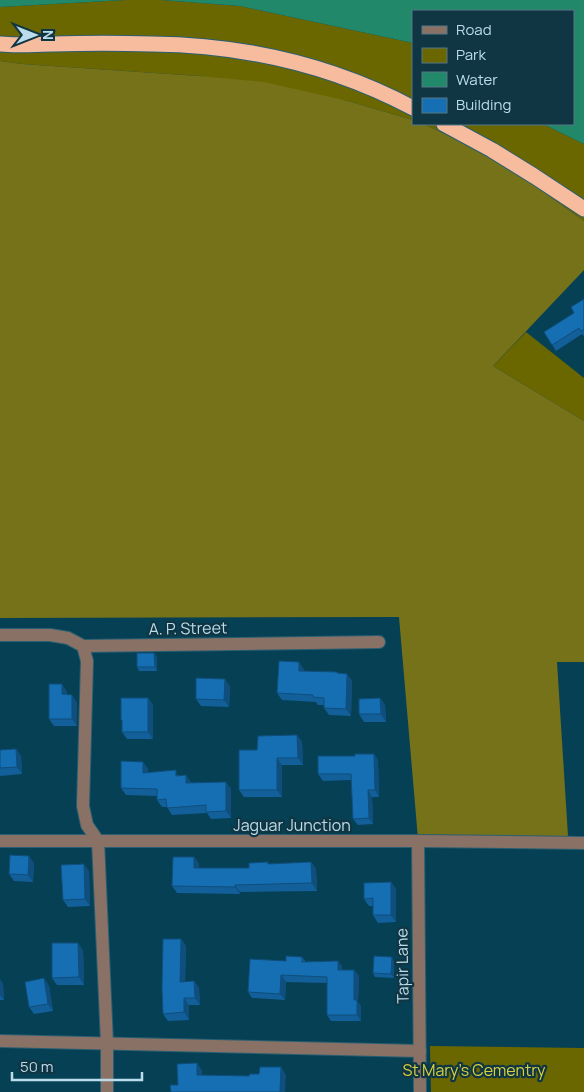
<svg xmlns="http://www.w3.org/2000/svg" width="584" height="1092" font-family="Manrope,sans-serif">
  <rect width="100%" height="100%" fill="#064054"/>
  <!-- green -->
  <g fill="#6b6700">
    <polygon points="125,0 161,0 240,6 413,43 413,120 348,101 199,76 22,64 0,61 0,7"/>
    <polygon points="423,124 543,124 584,144 584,221 527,180 479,149"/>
    <polygon points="526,332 584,378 584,421 493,366"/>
    <polygon points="430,1046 584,1048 584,1092 431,1092"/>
  </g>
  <!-- forest -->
  <polygon fill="#75721a" points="0,61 22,64 199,76 264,82 348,101 413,120 413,124 423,124 479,149 527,180 584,221 584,270 493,366 584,421 584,662 557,662 568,836 418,839 399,617 0,618"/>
  <!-- water -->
  <g fill="#218969">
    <polygon points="0,0 125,0 0,7"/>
    <polygon points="161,0 584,0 584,144 543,124 573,124 573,11 413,11 413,43 240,6"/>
  </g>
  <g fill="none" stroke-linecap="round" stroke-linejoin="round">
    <!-- minor casing -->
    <g stroke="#2a5f72" stroke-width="14">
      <g id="minor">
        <polyline points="0,635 50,635 68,638 83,646 379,642"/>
        <polyline points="83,646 87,661 83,806 87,825 98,841 107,1043 107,1092"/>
        <polyline points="0,841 418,841 584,843"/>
        <polyline points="418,841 420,1092"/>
        <polyline points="0,1041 420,1051"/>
      </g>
    </g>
    <!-- highway casing -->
    <g stroke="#2a5f72" stroke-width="17">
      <g id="highway">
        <path d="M0,44c18,2 36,0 53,0 33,-1 66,-1 99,0 92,1 180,21 261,64"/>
        <polyline points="444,124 492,150 534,176 584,209"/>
      </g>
    </g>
    <!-- minor -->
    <use href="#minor" stroke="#8a7165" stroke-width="12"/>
    <!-- highway -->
    <use href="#highway" stroke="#f7bb9e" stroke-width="15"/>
  </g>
  <!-- wall -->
  <g fill="#125f99">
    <polygon points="584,299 584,336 582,334 556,351 544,332 574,313"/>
    <polygon points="154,653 157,657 157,671 139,671 137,667"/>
    <polygon points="299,662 304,670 304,671 337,672 338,673 347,674 352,681 351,716 329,715 324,708 324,705 318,705 316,702 282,700 277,693"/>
    <polygon points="62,684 67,692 67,695 77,702 77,726 54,726 49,719"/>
    <polygon points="230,686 229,707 201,706 196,699"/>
    <polygon points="148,698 153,705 153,739 127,739 122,732 122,722 121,720"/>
    <polygon points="380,698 385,705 386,722 364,722 359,714"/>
    <polygon points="297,735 302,742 303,765 282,765 282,797 244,797 239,790"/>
    <polygon points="16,749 21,756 22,774 0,776 0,750"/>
    <polygon points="374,754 378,760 379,797 372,797 373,824 358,825 353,819 351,780 323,781 318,774 355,756"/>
    <polygon points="143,762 148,769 148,772 179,775 191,783 226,782 231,789 231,818 211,819 207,813 172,815 167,807 162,807 157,800 157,796 126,795 121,788"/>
    <polygon points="194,857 199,864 199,868 249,868 269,864 311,862 316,869 317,891 240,892 240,894 177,893 172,886"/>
    <polygon points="34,863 33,882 14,881 9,874"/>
    <polygon points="89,871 90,906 68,907 63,900"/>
    <polygon points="391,882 396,889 396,922 378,923 373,915 373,906 369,906 364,899"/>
    <polygon points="181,939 186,946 185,982 194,981 199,988 200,1005 189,1005 189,1020 168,1021 163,1014"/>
    <polygon points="83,950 84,985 57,985 52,978"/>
    <polygon points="302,957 306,962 338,961 342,967 342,970 354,970 359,976 358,1002 361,1006 361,1021 331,1021 327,1015 327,983 286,982 285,1000 252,998 248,992 286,961"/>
    <polygon points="394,961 394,978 375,977 373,973"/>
    <polygon points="44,978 49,986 53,1011 34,1014 29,1007"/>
    <polygon points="0,979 3,984 4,1000 0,1000"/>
  </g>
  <!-- shaded-wall -->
  <g fill="#0f4e7d">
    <polygon points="154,653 157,657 157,671 155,667"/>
    <polygon points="299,662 304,670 304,678 299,671"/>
    <polygon points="347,674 352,681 351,716 346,709"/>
    <polygon points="225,679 230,686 229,707 224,700"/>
    <polygon points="62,684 67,692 67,702 62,694"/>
    <polygon points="72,695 77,702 77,726 72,719"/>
    <polygon points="148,698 153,705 153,739 148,732"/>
    <polygon points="380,698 385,705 386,722 381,714"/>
    <polygon points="297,735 302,742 303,765 298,758"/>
    <polygon points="16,749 21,756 22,774 17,767"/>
    <polygon points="374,754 378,760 379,797 375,790"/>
    <polygon points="277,758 282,765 282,797 277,790"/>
    <polygon points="143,762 148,769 148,780 143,773"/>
    <polygon points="186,775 191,782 191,790 186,783"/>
    <polygon points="226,782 231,789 231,818 226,811"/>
    <polygon points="368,790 372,797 373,824 369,818"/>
    <polygon points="29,856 34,863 33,882 28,875"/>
    <polygon points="194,857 199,864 199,875 194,868"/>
    <polygon points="311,862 316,869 317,891 312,883"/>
    <polygon points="84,864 89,871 90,906 85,899"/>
    <polygon points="391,882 396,889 396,922 391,915"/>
    <polygon points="235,885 240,892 240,894 235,887"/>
    <polygon points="181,939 186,946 185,989 180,982"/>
    <polygon points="78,943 83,950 84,985 79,977"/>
    <polygon points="392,957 394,961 394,978 391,974"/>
    <polygon points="338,961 342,967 342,976 338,970"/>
    <polygon points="354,970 359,976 358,1002 361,1006 361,1021 357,1015 354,1000"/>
    <polygon points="281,975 286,982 285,1000 280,994"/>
    <polygon points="44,978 49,986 53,1011 48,1004"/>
    <polygon points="0,979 3,984 4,1000 0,995"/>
    <polygon points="194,981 199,988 200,1005 195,998"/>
    <polygon points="184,998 189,1005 189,1020 184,1012"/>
    <polygon points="197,1063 202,1070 202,1082 197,1075"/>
    <polygon points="281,1067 286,1075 285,1092 280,1092"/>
  </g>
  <!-- building -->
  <g fill="#156fb2" stroke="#0f4e7d">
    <polygon points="584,299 584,330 580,331 579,328 552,345 544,332 574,313 571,307"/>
    <polygon points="137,653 154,653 155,667 137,667"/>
    <polygon points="279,661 299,662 299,671 337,672 337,673 347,674 346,709 324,708 324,698 313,697 313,695 277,693"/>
    <polygon points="196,678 225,679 224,700 196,699"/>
    <polygon points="49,684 62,684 62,694 72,695 72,719 49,719"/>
    <polygon points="121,698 148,698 148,732 122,732 122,720 121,720"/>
    <polygon points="380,698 381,714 359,714 359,699"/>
    <polygon points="297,735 298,758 277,758 277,790 239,790 239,750 257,750 258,736"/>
    <polygon points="16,749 17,767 0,768 0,750"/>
    <polygon points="355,754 374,754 375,790 368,790 369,818 353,819 351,774 318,774 318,756 355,756"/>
    <polygon points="121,761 143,762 143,773 176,770 176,776 186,775 186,783 226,782 226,811 206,812 206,805 167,808 166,799 157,800 157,789 121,788"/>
    <polygon points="10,855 29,856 28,875 9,874"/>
    <polygon points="173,857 194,857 194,868 249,868 249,863 268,862 268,864 311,862 312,883 235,885 235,887 172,886"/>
    <polygon points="84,864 85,899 63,900 61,865"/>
    <polygon points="391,882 391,915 373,915 373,898 364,899 364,883"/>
    <polygon points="163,939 181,939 180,982 194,981 195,998 184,998 184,1012 163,1014 162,988"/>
    <polygon points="52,943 78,943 79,977 52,978"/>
    <polygon points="286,956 302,957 302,962 338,961 338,970 354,970 354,1000 357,1000 357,1015 327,1015 327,977 281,975 280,994 248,992 250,959 286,961"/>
    <polygon points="374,956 392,957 391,974 373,973"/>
    <polygon points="44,978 48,1004 29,1007 25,982"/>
    <polygon points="197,1063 197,1075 249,1076 250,1074 259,1074 260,1067 281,1067 280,1092 171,1092 170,1085 178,1085 177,1064"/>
  </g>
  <g text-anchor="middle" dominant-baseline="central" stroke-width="4.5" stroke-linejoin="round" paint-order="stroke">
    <!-- street labels -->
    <g font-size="16" fill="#bbdcea" stroke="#103543">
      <text transform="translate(188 628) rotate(-1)">A. P. Street</text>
      <text x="292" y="825">Jaguar Junction</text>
      <text transform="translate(402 966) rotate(-91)">Tapir Lane</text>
    </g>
    <!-- park labels -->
    <g font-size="16" fill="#d6d13d" stroke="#103543">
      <text x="474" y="1070">St Mary's Cementry</text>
    </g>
  </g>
  <!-- legend -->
  <rect x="412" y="10" width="162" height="115" fill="#103543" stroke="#547886"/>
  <rect x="422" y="26" width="25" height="8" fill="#8a7165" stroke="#547886"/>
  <text x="456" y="35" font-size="15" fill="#bbdcea">Road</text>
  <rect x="422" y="48" width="25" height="15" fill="#6b6700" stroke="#547886"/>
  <text x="456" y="60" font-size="15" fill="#bbdcea">Park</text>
  <rect x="422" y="72" width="25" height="15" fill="#218969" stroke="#547886"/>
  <text x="456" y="85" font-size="15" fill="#bbdcea">Water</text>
  <rect x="422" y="98" width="25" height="15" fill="#156fb2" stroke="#547886"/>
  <text x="456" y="110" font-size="15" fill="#bbdcea">Building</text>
  <!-- north arrow -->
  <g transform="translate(35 35) rotate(90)" stroke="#103543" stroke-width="4" paint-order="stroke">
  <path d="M0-4L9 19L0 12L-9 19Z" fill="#bbdcea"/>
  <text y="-8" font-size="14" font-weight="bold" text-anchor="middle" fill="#bbdcea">N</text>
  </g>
  <!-- scale -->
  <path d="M12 1072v8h130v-8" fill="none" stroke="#bbdcea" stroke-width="2.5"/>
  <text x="20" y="1072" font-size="15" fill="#bbdcea" stroke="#103543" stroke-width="4" paint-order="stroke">50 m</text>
</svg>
